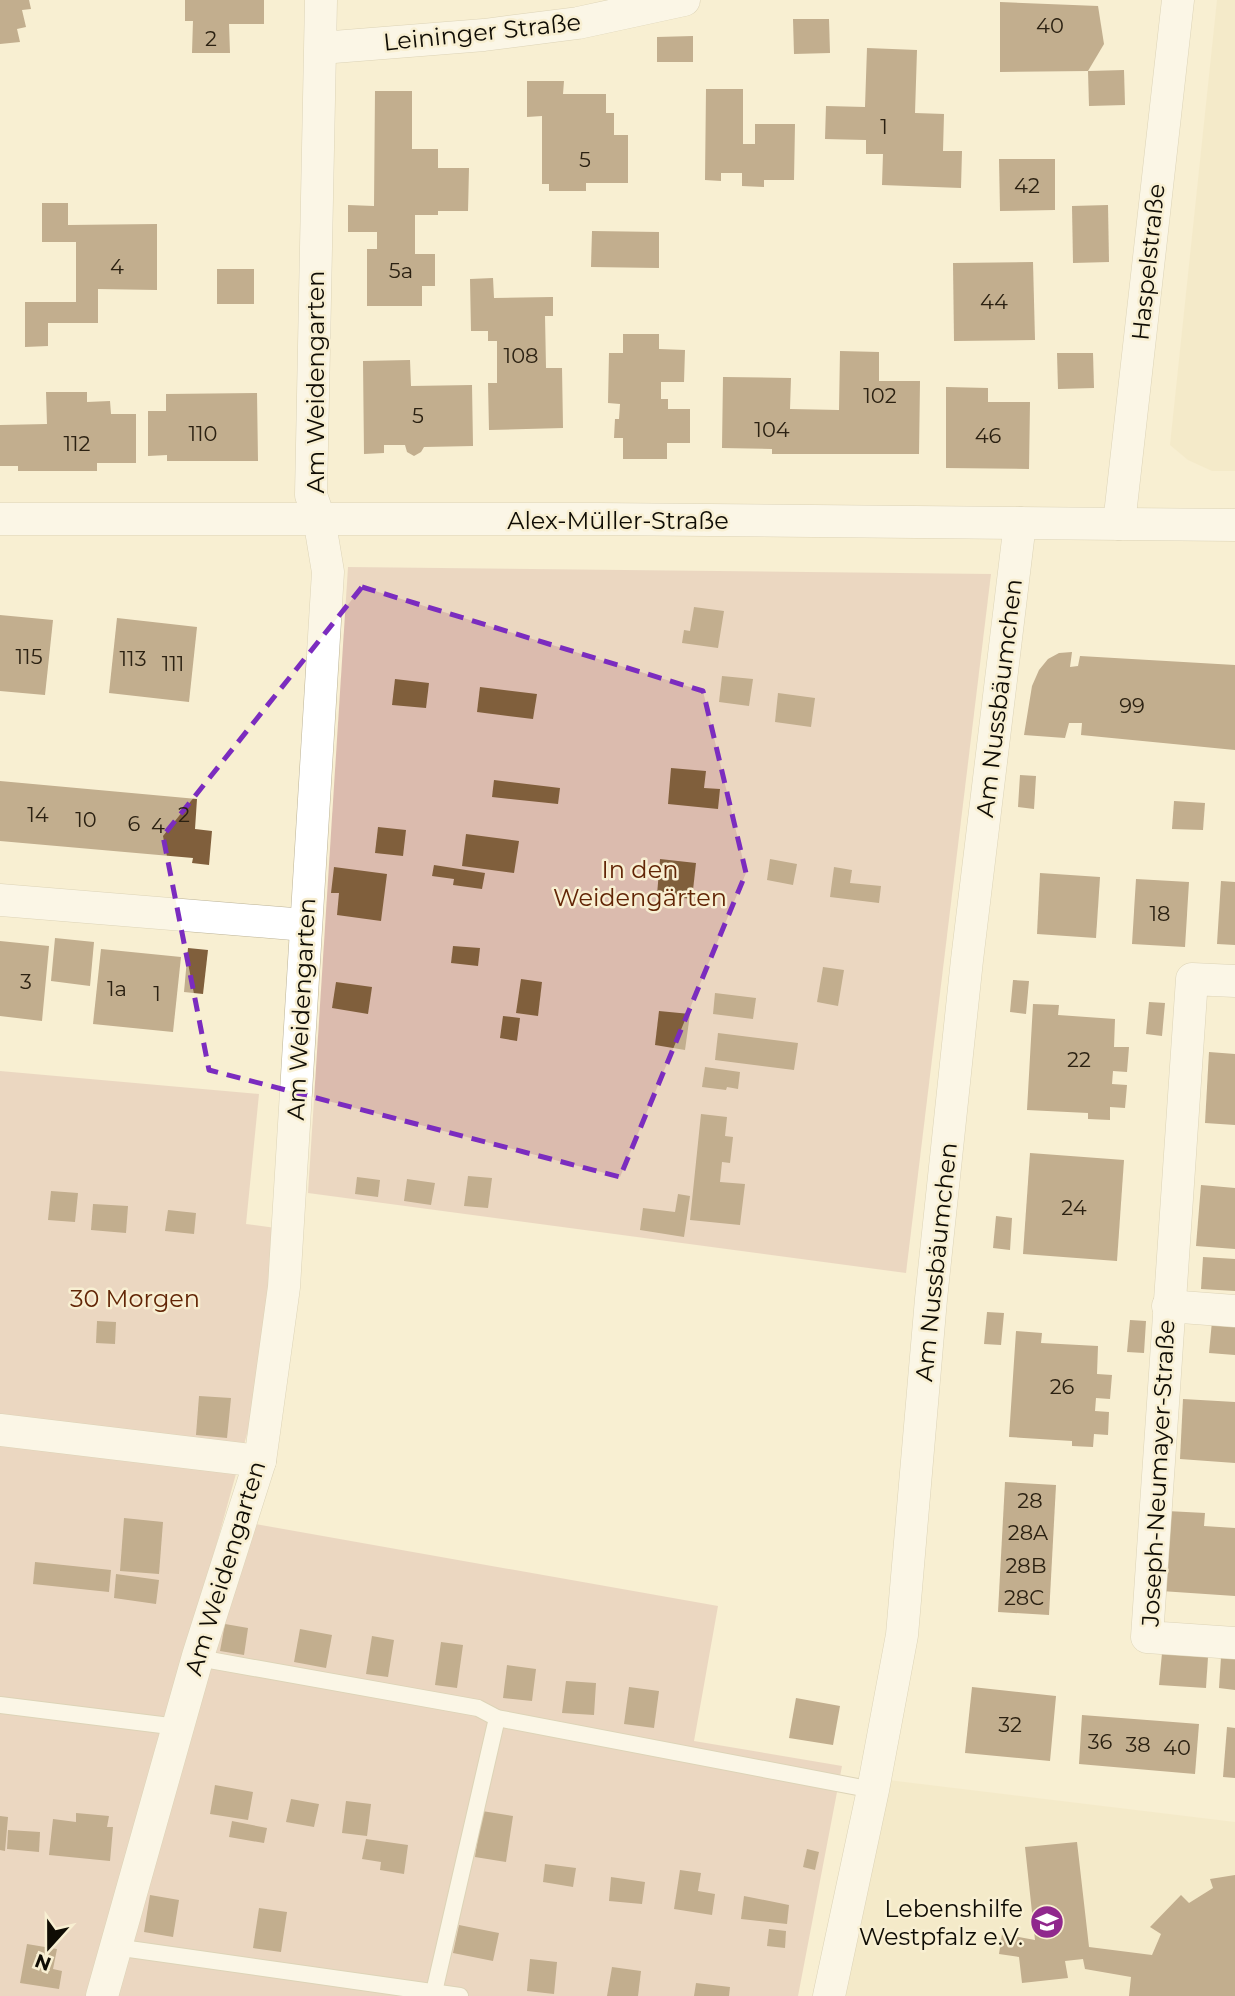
<svg xmlns="http://www.w3.org/2000/svg" width="1235" height="1996" font-family="Montserrat,sans-serif">
  <rect width="100%" height="100%" fill="#f8efd2"/>
  <!-- built -->
  <g fill="#f0e4bf">
    <polygon points="1217,0 1235,0 1235,471 1212,471 1188,460 1170,445"/>
    <polygon points="888,1780 1235,1822 1235,1996 844,1996"/>
  </g>
  <!-- green -->
  <g fill="#dbbbae">
    <polygon points="348,567 991,574 906,1273 308,1193"/>
    <polygon points="0,1071 259,1094 246,1224 276,1228 250,1423 92,1996 0,1996"/>
    <polygon points="244,1522 718,1606 694,1741 842,1766 798,1996 116,1996"/>
  </g>
  <!-- building -->
  <g fill="#805f3c">
    <polygon points="0,0 29,0 31,9 22,10 26,27 17,29 20,42 0,44"/>
    <polygon points="185,0 264,0 264,24 229,24 230,53 192,53 193,21 185,21"/>
    <polygon points="1000,2 1098,6 1104,44 1088,71 1000,72"/>
    <polygon points="793,19 829,19 830,53 794,54"/>
    <polygon points="693,36 693,62 657,62 657,37"/>
    <polygon points="867,48 917,50 915,113 944,114 943,151 962,151 961,188 882,185 883,154 866,154 866,140 825,139 826,106 865,107"/>
    <polygon points="1124,70 1125,105 1089,106 1088,71"/>
    <polygon points="527,81 564,81 563,94 606,94 606,113 614,113 614,135 628,135 628,183 586,183 586,191 549,191 549,184 542,184 542,116 527,117"/>
    <polygon points="706,89 743,89 743,144 755,144 755,124 795,124 794,180 764,180 764,187 742,186 742,173 721,173 721,181 705,180"/>
    <polygon points="375,91 412,91 412,149 438,149 438,168 469,168 468,211 438,211 438,215 415,215 415,254 435,254 435,286 422,286 422,306 367,306 367,249 377,249 377,232 348,232 348,205 374,206"/>
    <polygon points="999,159 1055,159 1055,210 1000,211"/>
    <polygon points="42,203 68,203 68,225 157,224 157,290 98,289 98,323 48,323 48,346 25,347 25,302 76,302 76,242 42,242"/>
    <polygon points="1108,205 1109,262 1073,263 1072,206"/>
    <polygon points="592,231 659,232 659,268 591,267"/>
    <polygon points="1033,262 1035,340 954,341 953,263"/>
    <rect x="217" y="269" width="37" height="35"/>
    <polygon points="493,278 494,298 553,297 553,316 545,316 546,368 562,368 563,428 489,430 488,383 497,383 497,341 488,341 488,331 471,331 470,279"/>
    <polygon points="623,334 659,334 659,349 685,350 684,382 661,382 661,399 668,399 668,409 690,409 690,443 667,443 667,459 623,459 623,438 614,438 615,419 619,419 620,404 608,403 609,353 623,353"/>
    <polygon points="840,351 879,352 879,381 920,381 919,454 772,454 772,449 722,448 723,377 791,378 790,409 839,410"/>
    <polygon points="1057,353 1093,353 1094,388 1058,389"/>
    <polygon points="410,360 411,386 472,385 473,446 424,447 421,452 414,456 407,452 405,445 384,445 384,453 364,454 363,361"/>
    <polygon points="946,387 988,388 988,402 1030,402 1029,469 946,468"/>
    <polygon points="46,392 87,392 87,402 110,401 111,414 136,414 136,463 97,463 97,471 18,471 18,466 0,466 0,425 47,424"/>
    <polygon points="257,393 258,461 167,461 167,455 148,456 148,411 166,411 166,394"/>
    <polygon points="694,607 724,611 718,648 682,643 684,630 690,631"/>
    <polygon points="0,615 53,620 45,695 0,691"/>
    <polygon points="117,618 197,627 189,702 109,693"/>
    <polygon points="1072,652 1070,667 1078,666 1080,656 1235,665 1235,750 1081,735 1082,723 1069,723 1065,738 1024,735 1032,686 1039,670 1048,659 1059,653"/>
    <polygon points="722,676 753,679 749,706 719,702"/>
    <polygon points="395,679 429,683 426,708 392,705"/>
    <polygon points="480,687 537,694 533,719 477,712"/>
    <polygon points="778,693 815,698 811,727 775,722"/>
    <polygon points="671,768 706,771 704,788 720,789 718,809 668,804"/>
    <polygon points="1020,775 1036,776 1034,809 1018,807"/>
    <polygon points="494,780 560,788 558,804 492,797"/>
    <polygon points="0,781 197,799 195,829 212,831 209,865 192,863 193,858 0,841"/>
    <polygon points="1174,801 1205,803 1203,830 1172,829"/>
    <polygon points="378,827 406,830 403,856 375,853"/>
    <polygon points="466,834 519,841 514,873 462,866"/>
    <polygon points="660,859 696,863 692,899 657,895"/>
    <polygon points="770,859 797,864 793,885 767,880"/>
    <polygon points="434,865 485,873 482,889 453,885 454,879 432,876"/>
    <polygon points="334,867 387,874 381,921 337,915 339,893 331,893"/>
    <polygon points="834,867 852,870 850,883 881,886 879,903 830,897"/>
    <polygon points="1040,873 1100,877 1096,938 1037,934"/>
    <polygon points="1136,879 1189,882 1185,947 1132,944"/>
    <polygon points="1221,881 1235,882 1235,945 1217,944"/>
    <polygon points="55,938 94,942 90,986 51,981"/>
    <polygon points="0,941 49,946 42,1021 0,1016"/>
    <polygon points="453,946 480,948 478,966 451,963"/>
    <polygon points="188,948 208,950 203,994 184,992"/>
    <polygon points="101,949 181,957 173,1032 93,1024"/>
    <polygon points="823,967 844,970 838,1006 817,1002"/>
    <polygon points="521,979 542,982 538,1016 516,1013"/>
    <polygon points="1013,980 1029,981 1026,1014 1010,1012"/>
    <polygon points="336,982 372,987 368,1014 332,1008"/>
    <polygon points="715,993 756,998 753,1019 713,1014"/>
    <polygon points="1149,1002 1165,1003 1162,1036 1146,1034"/>
    <polygon points="1033,1004 1059,1005 1058,1015 1115,1019 1114,1047 1129,1047 1127,1072 1113,1071 1112,1084 1127,1085 1125,1108 1110,1107 1110,1120 1088,1119 1088,1113 1027,1110"/>
    <polygon points="659,1011 690,1014 685,1050 655,1045"/>
    <polygon points="503,1016 520,1018 517,1041 500,1038"/>
    <polygon points="718,1033 798,1043 794,1070 715,1060"/>
    <polygon points="1209,1052 1235,1054 1235,1125 1205,1123"/>
    <polygon points="705,1067 740,1072 738,1089 727,1087 726,1090 702,1087"/>
    <polygon points="701,1114 727,1117 725,1136 733,1137 730,1163 722,1162 720,1182 745,1184 740,1225 690,1220"/>
    <polygon points="1030,1153 1124,1160 1117,1261 1023,1254"/>
    <polygon points="468,1176 492,1178 488,1208 464,1206"/>
    <polygon points="357,1177 380,1180 378,1197 355,1194"/>
    <polygon points="407,1179 435,1183 431,1205 404,1201"/>
    <polygon points="1201,1185 1235,1188 1235,1249 1196,1246"/>
    <polygon points="51,1191 78,1193 75,1222 48,1220"/>
    <polygon points="678,1194 690,1196 684,1237 640,1230 643,1208 675,1212"/>
    <polygon points="93,1204 128,1206 126,1233 91,1230"/>
    <polygon points="168,1210 196,1213 194,1234 165,1231"/>
    <polygon points="996,1216 1012,1218 1010,1250 993,1248"/>
    <polygon points="1203,1257 1235,1259 1235,1291 1201,1289"/>
    <polygon points="987,1312 1004,1313 1001,1345 984,1344"/>
    <polygon points="1130,1320 1146,1321 1144,1353 1127,1352"/>
    <polygon points="97,1321 116,1322 115,1344 96,1343"/>
    <polygon points="1212,1321 1235,1323 1235,1355 1209,1353"/>
    <polygon points="1016,1331 1042,1333 1041,1343 1098,1346 1097,1374 1112,1375 1110,1399 1096,1398 1095,1411 1109,1412 1108,1435 1094,1434 1093,1447 1072,1446 1072,1441 1009,1437"/>
    <polygon points="199,1396 231,1398 227,1438 196,1435"/>
    <polygon points="1183,1399 1235,1402 1235,1463 1180,1459"/>
    <polygon points="1005,1482 1056,1485 1049,1615 998,1612"/>
    <polygon points="1167,1511 1205,1513 1204,1526 1235,1528 1235,1596 1161,1591"/>
    <polygon points="124,1518 163,1522 159,1574 120,1571"/>
    <polygon points="35,1562 111,1570 109,1592 33,1584"/>
    <polygon points="116,1574 159,1580 156,1604 114,1598"/>
    <polygon points="225,1624 248,1628 244,1655 220,1651"/>
    <polygon points="300,1629 332,1635 326,1668 294,1662"/>
    <polygon points="372,1636 394,1640 388,1677 366,1674"/>
    <polygon points="441,1642 463,1645 457,1688 435,1685"/>
    <polygon points="1162,1653 1208,1657 1206,1688 1159,1685"/>
    <polygon points="1221,1657 1235,1658 1235,1690 1219,1688"/>
    <polygon points="507,1665 536,1669 532,1701 503,1698"/>
    <polygon points="566,1681 596,1683 594,1715 562,1713"/>
    <polygon points="629,1687 659,1691 654,1728 624,1724"/>
    <polygon points="972,1687 1056,1696 1050,1761 965,1753"/>
    <polygon points="796,1698 840,1706 833,1745 789,1738"/>
    <polygon points="1082,1715 1199,1724 1195,1774 1079,1764"/>
    <polygon points="1227,1727 1235,1728 1235,1778 1223,1777"/>
    <polygon points="215,1785 253,1792 248,1820 210,1814"/>
    <polygon points="291,1799 319,1804 314,1827 286,1822"/>
    <polygon points="346,1801 371,1804 367,1836 342,1833"/>
    <polygon points="482,1811 513,1816 506,1862 475,1857"/>
    <polygon points="76,1813 109,1816 107,1827 113,1827 110,1861 49,1855 53,1819 76,1822"/>
    <polygon points="0,1816 8,1817 5,1851 0,1850"/>
    <polygon points="232,1821 267,1828 264,1843 229,1837"/>
    <polygon points="8,1830 40,1832 39,1852 7,1849"/>
    <polygon points="366,1839 408,1845 404,1874 380,1870 381,1862 362,1859"/>
    <polygon points="1077,1842 1089,1947 1152,1955 1161,1934 1150,1927 1181,1895 1189,1903 1213,1888 1210,1879 1235,1875 1235,1996 1129,1996 1131,1977 1085,1969 1083,1959 1065,1961 1068,1978 1022,1983 1019,1957 999,1954 1002,1934 1035,1940 1025,1847"/>
    <polygon points="807,1849 819,1852 815,1870 803,1867"/>
    <polygon points="545,1864 576,1868 573,1887 543,1882"/>
    <polygon points="680,1870 701,1873 698,1891 715,1894 712,1915 674,1909"/>
    <polygon points="611,1877 645,1882 642,1904 609,1901"/>
    <polygon points="150,1895 179,1900 173,1937 144,1932"/>
    <polygon points="744,1896 789,1905 787,1924 741,1919"/>
    <polygon points="259,1908 287,1912 281,1952 253,1948"/>
    <polygon points="459,1925 499,1933 493,1961 453,1953"/>
    <polygon points="769,1929 786,1931 785,1948 767,1946"/>
    <polygon points="27,1944 57,1949 53,1969 62,1971 59,1989 20,1983"/>
    <polygon points="530,1959 557,1962 554,1994 527,1991"/>
    <polygon points="612,1967 641,1971 638,1996 607,1996"/>
    <polygon points="696,1983 730,1987 729,1996 694,1996"/>
  </g>
  <g fill="none" stroke-linecap="round" stroke-linejoin="round">
    <!-- lane casing -->
    <g stroke="#bcb397" stroke-width="18">
      <g id="lane">
        <polyline points="198,1656 204,1659 478,1708 497,1718 873,1790"/>
        <polyline points="0,1705 178,1727"/>
        <polyline points="115,1947 460,1996"/>
        <polyline points="434,1992 497,1718"/>
      </g>
    </g>
    <!-- street casing -->
    <g stroke="#bcb397" stroke-width="33">
      <g id="street">
        <polyline points="321,48 484,35 578,23 684,0"/>
        <polyline points="0,519 599,519 1235,525"/>
        <polyline points="1119,524 1178,0"/>
        <polyline points="0,900 305,925"/>
        <polyline points="1235,981 1192,979 1147,1637 1235,1643"/>
        <polyline points="1168,1306 1235,1311"/>
        <polyline points="0,1430 260,1461"/>
        <polyline points="102,1996 198,1656 260,1461 284,1287 328,572 319,518 311,495 321,0"/>
        <polyline points="829,1996 873,1790 902,1635 931,1299 967,960 1020,523"/>
      </g>
    </g>
    <!-- lane -->
    <use href="#lane" stroke="#fff" stroke-width="16"/>
    <!-- street -->
    <use href="#street" stroke="#fff" stroke-width="32"/>
  </g>
  <!-- marked area -->
  <path d="M0 0H1235V1996H0ZM362,587l341,104 43,182 -126,304 -411,-107 -46,-234z" fill="#f8efd2" fill-opacity=".55" fill-rule="evenodd"/>
  <path fill="none" stroke="#7b2cbf" stroke-width="5" stroke-dasharray="14 9" stroke-linejoin="round" d="M362,587l341,104 43,182 -126,304 -411,-107 -46,-234z"/>
  <!-- icons -->
  <defs>
    <g id="school-disc" transform="scale(1.75)"><circle r="9.5" fill="#90288d" stroke="#f8efd2"/><path d="M0-5L7-2L0 1L-7-2ZM-4 1L0 2.5L4 1V4Q0 6-4 4Z" fill="#fff"/></g>
  </defs>
  <g fill-rule="evenodd">
    <use href="#school-disc" x="1047" y="1922"/>
  </g>
  <g text-anchor="middle" dominant-baseline="central" stroke-width="5" stroke-linejoin="round" paint-order="stroke">
    <!-- number labels -->
    <g font-size="21" fill="#2b2112">
      <text x="1050" y="25">40</text>
      <text x="211" y="38">2</text>
      <text x="884" y="126">1</text>
      <text x="585" y="159">5</text>
      <text x="1027" y="185">42</text>
      <text x="117" y="266">4</text>
      <text x="401" y="270">5a</text>
      <text x="994" y="301">44</text>
      <text x="521" y="355">108</text>
      <text x="880" y="395">102</text>
      <text x="418" y="415">5</text>
      <text x="772" y="429">104</text>
      <text x="203" y="433">110</text>
      <text x="988" y="435">46</text>
      <text x="77" y="443">112</text>
      <text x="29" y="656">115</text>
      <text x="133" y="658">113</text>
      <text x="173" y="663">111</text>
      <text x="1132" y="705">99</text>
      <text x="38" y="814">14</text>
      <text x="184" y="814">2</text>
      <text x="86" y="819">10</text>
      <text x="134" y="823">6</text>
      <text x="158" y="825">4</text>
      <text x="1160" y="913">18</text>
      <text x="26" y="981">3</text>
      <text x="117" y="988">1a</text>
      <text x="157" y="993">1</text>
      <text x="1079" y="1059">22</text>
      <text x="1074" y="1207">24</text>
      <text x="1062" y="1386">26</text>
      <text x="1030" y="1500">28</text>
      <text x="1028" y="1532">28A</text>
      <text x="1026" y="1565">28B</text>
      <text x="1024" y="1597">28C</text>
      <text x="1010" y="1724">32</text>
      <text x="1100" y="1741">36</text>
      <text x="1138" y="1744">38</text>
      <text x="1177" y="1747">40</text>
    </g>
    <!-- street labels -->
    <g font-size="24" fill="#0f0c04" stroke="#f8efd2">
      <text transform="translate(482 32) rotate(-6)">Leininger Straße</text>
      <text transform="translate(1148 262) rotate(-84)">Haspelstraße</text>
      <text transform="translate(315 382) rotate(-90)">Am Weidengarten</text>
      <text x="618" y="520">Alex-Müller-Straße</text>
      <text transform="translate(999 698) rotate(-83)">Am Nussbäumchen</text>
      <text transform="translate(301 1009) rotate(-87)">Am Weidengarten</text>
      <text transform="translate(936 1262) rotate(-84)">Am Nussbäumchen</text>
      <text transform="translate(1158 1473) rotate(-87)">Joseph-Neumayer-Straße</text>
      <text transform="translate(225 1568) rotate(-73)">Am Weidengarten</text>
    </g>
    <!-- park labels -->
    <g font-size="24" fill="#622506" stroke="#f8efd2">
      <text x="640" y="869">In den<tspan x="640" dy="28">Weidengärten</tspan></text>
      <text x="135" y="1298">30 Morgen</text>
    </g>
    <!-- poi labels -->
    <g font-size="24" fill="#0f0c04" stroke="#f8efd2" text-anchor="end">
      <text x="1023" y="1908">Lebenshilfe<tspan x="1023" dy="28">Westpfalz e.V.</tspan></text>
    </g>
  </g>
  <!-- north arrow -->
  <g transform="translate(49 1947) rotate(201)" stroke="#f8efd2" stroke-width="5" paint-order="stroke">
  <path d="M0-5L12 26L0 18L-12 26Z" fill="#0f0c04"/>
  <text y="-10" font-size="19" font-weight="bold" text-anchor="middle" fill="#0f0c04">N</text>
  </g>
</svg>
